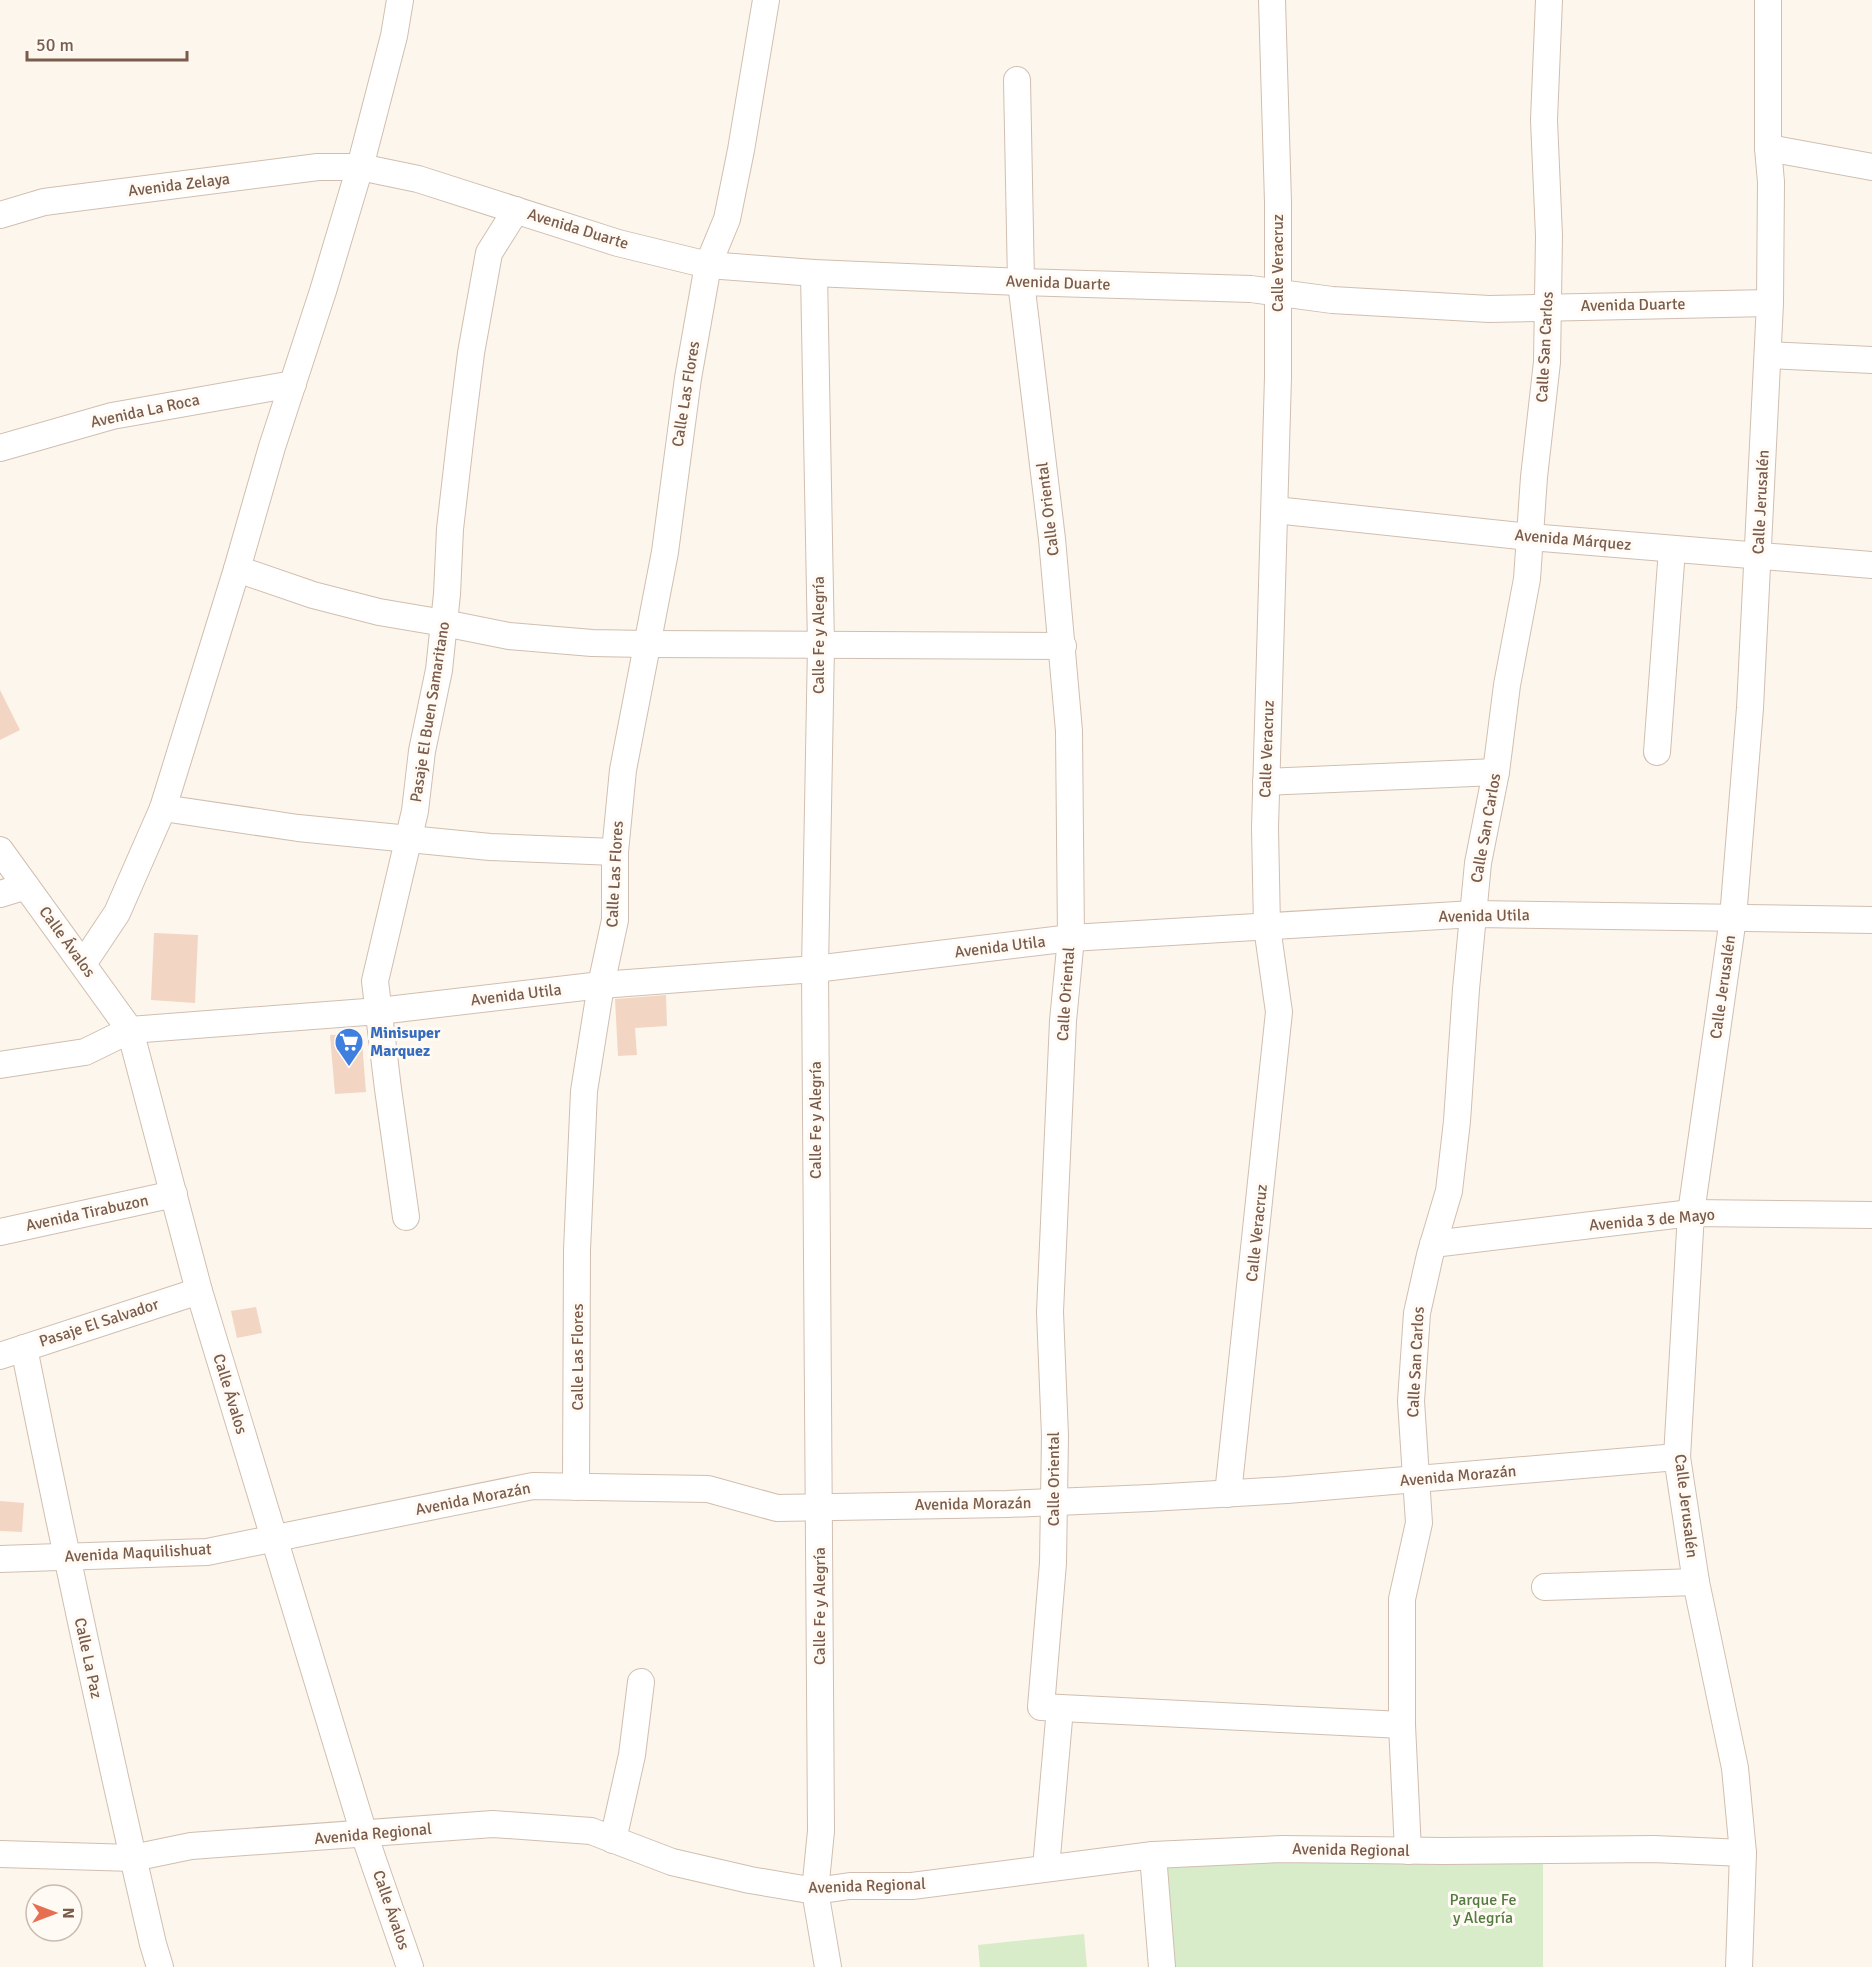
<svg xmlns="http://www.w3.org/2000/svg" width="1872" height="1967" font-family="Signika,sans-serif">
  <rect width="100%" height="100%" fill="#fdf6ec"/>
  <!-- green -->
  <g fill="#d8ecc9">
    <polygon points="1543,1850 1543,1967 1160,1967 1153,1855"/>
    <polygon points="1084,1934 1087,1967 980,1967 978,1945"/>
  </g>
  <!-- building -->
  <g fill="#f3d5c3">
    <polygon points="0,690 20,730 0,740"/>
    <polygon points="154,933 198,935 195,1003 151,1000"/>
    <polygon points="666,995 667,1026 635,1028 637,1055 618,1056 615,999"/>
    <polygon points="352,1034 362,1042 366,1092 335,1094 330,1035"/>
    <polygon points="256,1307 262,1333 237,1338 231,1311"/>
    <polygon points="0,1501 24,1503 22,1532 0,1531"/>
  </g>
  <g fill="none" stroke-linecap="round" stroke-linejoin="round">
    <!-- minor casing -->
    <g stroke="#d1beb0" stroke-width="28">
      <g id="minor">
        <polyline points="1017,80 1021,282 1052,539 1069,731 1071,938 1063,1021 1050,1312 1055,1436 1053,1563 1041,1707 1402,1725"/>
        <polyline points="1768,148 1872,167"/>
        <polyline points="0,215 44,202 318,167 360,167 418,179 618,243 708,265 814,273 1021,282 1251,289 1332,300 1489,309 1770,303"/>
        <polyline points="814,273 821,646 815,969 821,1831 815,1891 828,1967"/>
        <polyline points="1768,355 1872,360"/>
        <polyline points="0,448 112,416 293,384"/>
        <polyline points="1275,510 1530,537 1872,565"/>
        <polyline points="237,569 313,595 379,612 444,623 509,636 592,643 646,644 1063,646"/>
        <polyline points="1657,752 1672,549"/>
        <polyline points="1266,782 1496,772"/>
        <polyline points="163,808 298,828 490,847 615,852"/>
        <polyline points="0,850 130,1030 199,1291 364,1834 410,1967"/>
        <polyline points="0,894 26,886"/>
        <polyline points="83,964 117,913 163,808 237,569 272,447 323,291 360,167 394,36 400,0"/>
        <polyline points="0,1065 85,1052 130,1030 379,1011 601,985 815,969 1071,938 1474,914 1872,920"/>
        <polyline points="406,1217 388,1089 375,981 415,811 422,751 439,670 447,594 450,529 461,433 471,353 489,253 516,210"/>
        <polyline points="0,1232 174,1194"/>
        <polyline points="1433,1244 1691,1213 1872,1215"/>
        <path d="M24,1348c40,199 83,398 129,596l7,23"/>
        <polyline points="0,1356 199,1291"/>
        <polyline points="576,1487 577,1250 584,1091 601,985 615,920 615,852 623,770 665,552 688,378 708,265 727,219 741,150 766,0"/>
        <polyline points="1228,1494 1279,1012 1267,927 1265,828 1278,377 1278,202 1272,0"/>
        <polyline points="0,1559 207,1552 533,1486 708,1489 777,1508 1007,1504 1150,1498 1287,1490 1677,1457"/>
        <polyline points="1545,1587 1696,1582"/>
        <polyline points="613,1840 632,1755 641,1682"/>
        <polyline points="1408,1851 1402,1725 1402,1599 1419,1523 1411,1401 1417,1313 1430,1255 1449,1191 1457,1121 1466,989 1478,863 1496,772 1507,685 1527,579 1534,477 1547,362 1549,236 1544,120 1549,0"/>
        <polyline points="0,1854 133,1858 191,1846 493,1824 591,1831 672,1862 750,1880 815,1891 850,1886 912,1886 1153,1855 1282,1849 1443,1851 1654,1849 1743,1853"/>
        <polyline points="1153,1855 1162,1967"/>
        <polyline points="1046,1868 1060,1708"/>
        <polyline points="1739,1967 1743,1853 1735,1768 1696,1582 1677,1457 1691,1213 1733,918 1750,708 1770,303 1771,182 1768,148 1768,0"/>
      </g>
    </g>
    <!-- minor -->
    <use href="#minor" stroke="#fff" stroke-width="26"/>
  </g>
  <!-- icons -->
  <defs>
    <g id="supermarket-pin" transform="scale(1.5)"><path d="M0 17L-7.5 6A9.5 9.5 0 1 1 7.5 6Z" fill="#3f7fe0" stroke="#fffaf3"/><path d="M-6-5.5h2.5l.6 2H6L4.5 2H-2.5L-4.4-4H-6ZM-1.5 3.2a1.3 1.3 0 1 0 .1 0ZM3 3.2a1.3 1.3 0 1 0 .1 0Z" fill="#fff"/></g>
  </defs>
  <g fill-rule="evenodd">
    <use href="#supermarket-pin" x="349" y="1042"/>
  </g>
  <g text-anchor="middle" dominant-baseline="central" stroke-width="6" stroke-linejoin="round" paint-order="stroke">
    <!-- street labels -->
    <g font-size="16" fill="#7a5c4d" stroke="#fffaf3">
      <text transform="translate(179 185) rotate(-7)">Avenida Zelaya</text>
      <text transform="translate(578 229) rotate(17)">Avenida Duarte</text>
      <text transform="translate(1278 263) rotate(-90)">Calle Veracruz</text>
      <text transform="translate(1058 283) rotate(2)">Avenida Duarte</text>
      <text transform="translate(1633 305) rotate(-1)">Avenida Duarte</text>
      <text transform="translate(1545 347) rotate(-87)">Calle San Carlos</text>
      <text transform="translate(686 394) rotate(-81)">Calle Las Flores</text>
      <text transform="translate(145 411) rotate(-12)">Avenida La Roca</text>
      <text transform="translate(1761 502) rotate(-87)">Calle Jerusalén</text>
      <text transform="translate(1048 509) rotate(-97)">Calle Oriental</text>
      <text transform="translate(1573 540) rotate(5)">Avenida Márquez</text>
      <text transform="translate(819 635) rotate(-90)">Calle Fe y Alegría</text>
      <text transform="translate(430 712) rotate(-81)">Pasaje El Buen Samaritano</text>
      <text transform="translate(1267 749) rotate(-88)">Calle Veracruz</text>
      <text transform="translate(1486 828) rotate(-80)">Calle San Carlos</text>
      <text transform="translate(615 874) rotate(-87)">Calle Las Flores</text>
      <text transform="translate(1484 916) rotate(-1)">Avenida Utila</text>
      <text transform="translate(67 942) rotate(54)">Calle Ávalos</text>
      <text transform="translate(1000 947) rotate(-7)">Avenida Utila</text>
      <text transform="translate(1723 987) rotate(-82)">Calle Jerusalén</text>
      <text transform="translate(1066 994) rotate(-86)">Calle Oriental</text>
      <text transform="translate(516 995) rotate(-7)">Avenida Utila</text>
      <text transform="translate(816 1120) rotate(-90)">Calle Fe y Alegría</text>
      <text transform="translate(87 1213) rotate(-12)">Avenida Tirabuzon</text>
      <text transform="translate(1652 1220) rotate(-5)">Avenida 3 de Mayo</text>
      <text transform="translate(1257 1233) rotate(-84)">Calle Veracruz</text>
      <text transform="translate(99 1323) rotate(-18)">Pasaje El Salvador</text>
      <text transform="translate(578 1357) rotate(-90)">Calle Las Flores</text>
      <text transform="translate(1416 1362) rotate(-87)">Calle San Carlos</text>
      <text transform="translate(230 1394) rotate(73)">Calle Ávalos</text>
      <text transform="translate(1458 1476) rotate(-5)">Avenida Morazán</text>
      <text transform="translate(1054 1479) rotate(-90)">Calle Oriental</text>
      <text transform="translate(473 1499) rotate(-11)">Avenida Morazán</text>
      <text transform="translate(973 1504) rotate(-1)">Avenida Morazán</text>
      <text transform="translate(1686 1506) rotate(83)">Calle Jerusalén</text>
      <text transform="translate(138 1553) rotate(-3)">Avenida Maquilishuat</text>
      <text transform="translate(820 1606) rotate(-90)">Calle Fe y Alegría</text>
      <text transform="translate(88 1658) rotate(78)">Calle La Paz</text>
      <text transform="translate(373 1834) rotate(-5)">Avenida Regional</text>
      <text transform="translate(1351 1850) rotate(1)">Avenida Regional</text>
      <text transform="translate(867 1886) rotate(-2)">Avenida Regional</text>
      <text transform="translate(391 1910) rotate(71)">Calle Ávalos</text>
    </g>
    <!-- shop labels -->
    <g font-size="16" font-weight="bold" fill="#366cbe" stroke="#fffaf3" text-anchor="start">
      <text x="370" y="1033">Minisuper<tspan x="370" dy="18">Marquez</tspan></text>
    </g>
    <!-- park labels -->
    <g font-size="16" fill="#537a41" stroke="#fffaf3">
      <text x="1483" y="1900">Parque Fe<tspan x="1483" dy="18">y Alegría</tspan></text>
    </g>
  </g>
  <!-- north arrow -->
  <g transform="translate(54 1913) rotate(90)"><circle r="28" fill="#fffaf3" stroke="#cabbb1" stroke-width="1.5"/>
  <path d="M0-4.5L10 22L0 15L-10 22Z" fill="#e76f51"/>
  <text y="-9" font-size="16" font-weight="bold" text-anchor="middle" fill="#7a5c4d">N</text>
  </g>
  <!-- scale -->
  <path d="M27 51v9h160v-9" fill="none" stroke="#7a5c4d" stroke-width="3"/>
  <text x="36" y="51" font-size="18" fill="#7a5c4d" stroke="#fffaf3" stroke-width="4.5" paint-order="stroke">50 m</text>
</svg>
